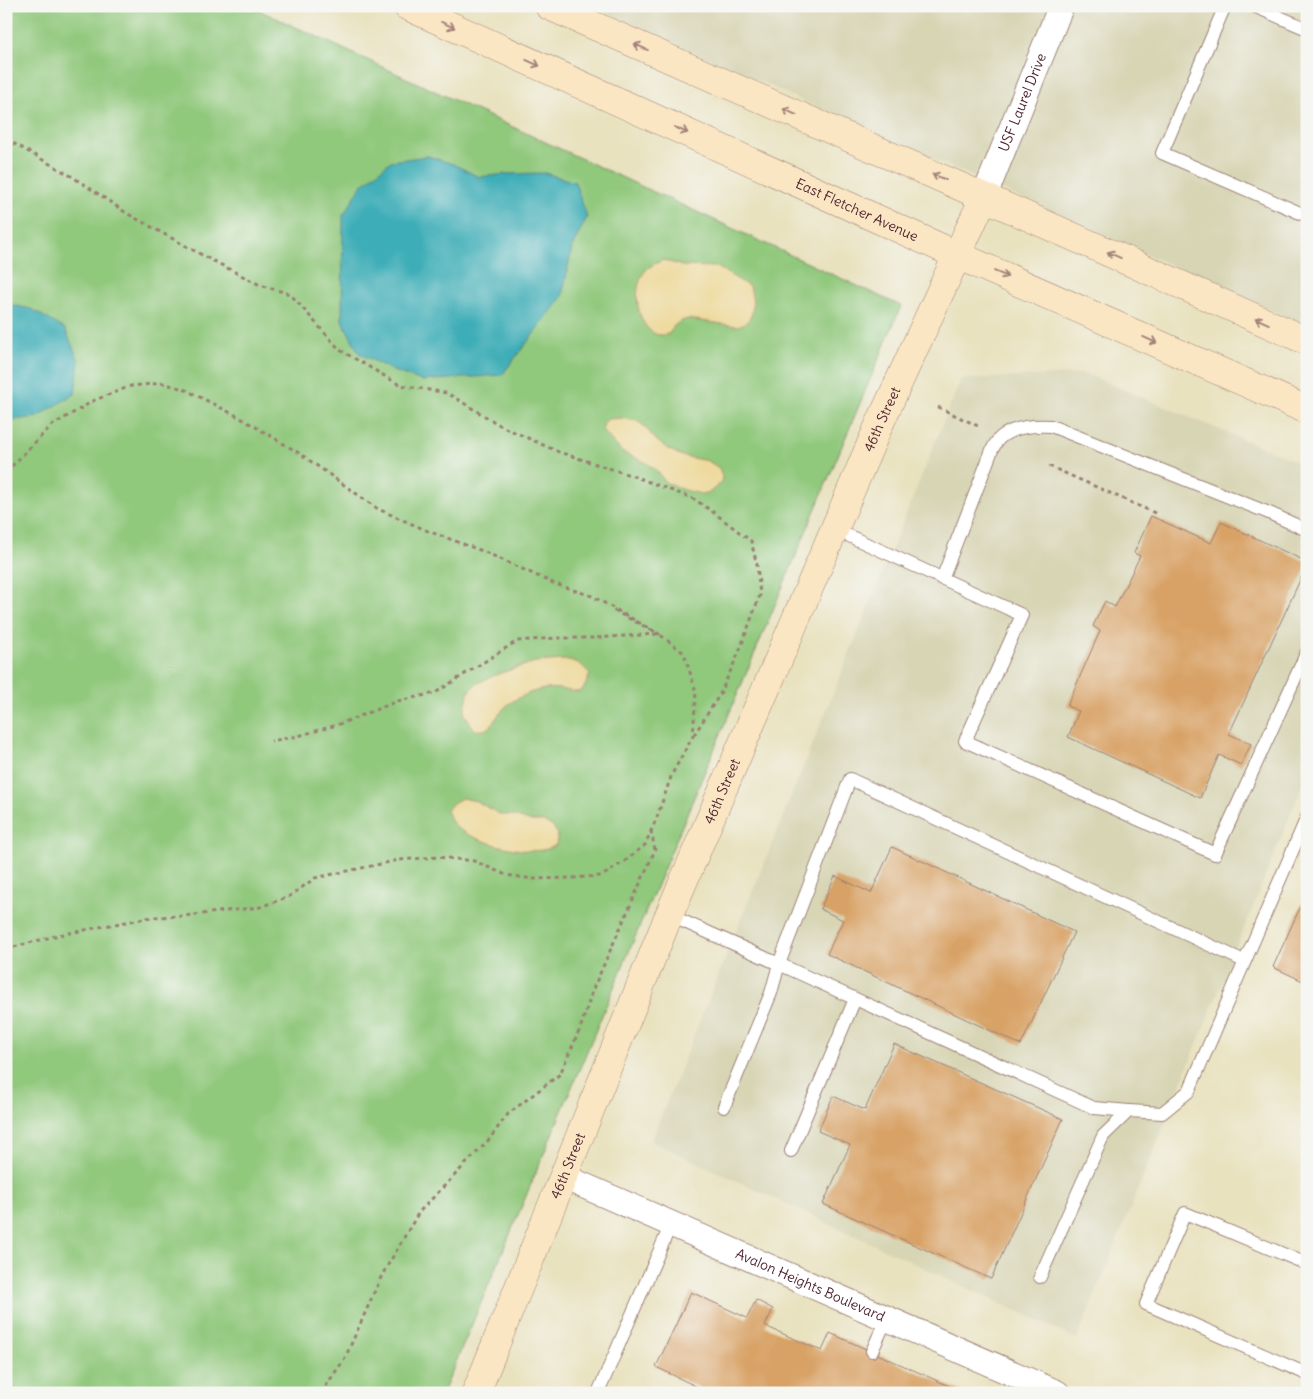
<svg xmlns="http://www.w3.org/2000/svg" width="1313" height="1399" font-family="Delius,sans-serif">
  <rect width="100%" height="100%" fill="#f6f6f2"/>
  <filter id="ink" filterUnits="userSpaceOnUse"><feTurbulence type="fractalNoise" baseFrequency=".02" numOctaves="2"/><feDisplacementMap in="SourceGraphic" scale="10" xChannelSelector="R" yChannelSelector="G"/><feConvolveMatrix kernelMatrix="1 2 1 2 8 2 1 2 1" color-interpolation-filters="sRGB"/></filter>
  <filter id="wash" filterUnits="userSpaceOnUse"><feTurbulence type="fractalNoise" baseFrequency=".0096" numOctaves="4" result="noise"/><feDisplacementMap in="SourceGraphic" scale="20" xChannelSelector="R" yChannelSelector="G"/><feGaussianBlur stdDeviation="1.12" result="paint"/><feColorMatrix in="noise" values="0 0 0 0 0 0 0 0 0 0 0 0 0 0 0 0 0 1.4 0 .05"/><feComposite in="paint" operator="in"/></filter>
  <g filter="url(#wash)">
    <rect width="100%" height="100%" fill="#e9e2bf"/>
    <!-- built -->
    <g fill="#d8d5b5">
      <polygon points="591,6 1307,6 1307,326"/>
      <polygon points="1086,374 1307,466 1307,774 1077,1339 651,1141 961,379"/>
    </g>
    <!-- green -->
    <polygon fill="#90c87c" stroke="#6d7454" points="6,6 250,6 901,306 443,1393 6,1393"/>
    <!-- sand -->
    <g fill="#eeda9e" stroke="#9c7c64">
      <path d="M663,260l19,6 35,1 33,20c4,15 7,36 -14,39l-48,-7c-9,2 -15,6 -18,14 -29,13 -43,-42 -24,-63 5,-5 11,-7 17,-10z"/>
      <polygon points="621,418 637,421 643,425 656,440 668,449 682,456 708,461 719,468 722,476 721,483 710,492 701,494 681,489 665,482 658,472 647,463 622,452 602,430 604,423 608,419"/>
      <path d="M563,660c13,2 19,4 27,14l-5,12 -5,6c-7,0 -13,-2 -20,-3 -14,-2 -28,2 -41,9 -7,3 -14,8 -18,14 -10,11 -9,20 -26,18l-11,-17 4,-19 6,-9 10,-5 14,-6 37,-12z"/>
      <path d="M462,798l14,3 25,14h10l18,6 15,1 8,4 6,8 -2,11c-20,15 -80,-3 -99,-17 -5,-4 -8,-12 -11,-17l7,-8z"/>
    </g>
    <!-- water -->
    <g fill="#3cadb7" stroke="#436671">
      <polygon points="428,156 453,164 479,177 507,174 545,173 575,182 587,217 572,247 562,297 502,375 422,381 393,371 359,353 342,320 343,216 362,185 391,161"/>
      <polygon points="6,304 31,309 65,329 79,361 75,394 37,417 13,420 6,429"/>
    </g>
    <g id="blocks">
      <!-- building -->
      <g fill="#d8a165">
        <polygon points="1151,516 1211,543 1221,522 1307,562 1307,565 1229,734 1251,744 1241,765 1219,755 1200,798 1068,737 1079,711 1067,706 1100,631 1093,626 1105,601 1115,607 1140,556 1134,553"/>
        <polygon points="892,847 1074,932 1021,1045 827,954 843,920 820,909 835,876 871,893"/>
        <polygon points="1307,892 1307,983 1273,967"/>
        <polygon points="894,1044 1063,1119 991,1279 823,1204 850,1145 818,1131 833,1096 865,1110"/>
        <polygon points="691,1292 747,1318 756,1300 773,1309 765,1326 822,1351 830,1333 965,1393 710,1393 656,1367"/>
      </g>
    </g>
  </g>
  <g filter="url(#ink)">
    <use href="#blocks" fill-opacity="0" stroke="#9a8075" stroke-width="1"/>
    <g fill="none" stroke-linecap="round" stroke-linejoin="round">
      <!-- lane casing -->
      <g stroke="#9a8075" stroke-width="14">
        <g id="lane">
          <polyline points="1225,6 1162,153 1307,216"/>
          <polyline points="1254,6 1307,29"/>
          <polyline points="834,529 1022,615 965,741 1215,854 1307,652"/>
          <path d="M942,579l50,-129c2,-4 5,-10 9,-13 14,-11 33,-12 50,-11l218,87 38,17"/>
          <polyline points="669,915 779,964 771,993 724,1107"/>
          <polyline points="1129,1111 1094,1108 779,964 850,779 1244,961"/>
          <polyline points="791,1151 855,999"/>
          <polyline points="1307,1264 1185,1213 1146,1304 1307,1374"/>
          <polyline points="1040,1277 1103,1136 1129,1111 1162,1113 1189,1091 1307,817"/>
          <polyline points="872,1351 887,1318"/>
          <polyline points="598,1393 671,1224"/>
        </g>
      </g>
      <!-- street casing -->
      <g stroke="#9a8075" stroke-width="27">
        <g id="street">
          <path id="s1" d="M984,197l77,-191"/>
          <path id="s2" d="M564,1177l493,216"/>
        </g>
      </g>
      <!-- secondary casing -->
      <g stroke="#9a8075" stroke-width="29">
        <g id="secondary">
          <path id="s3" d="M407,6l550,249 350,155"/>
          <polyline points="549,6 966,189 1307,341"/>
          <path id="s4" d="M476,1393l193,-478 210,-490 105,-228"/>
        </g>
      </g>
      <!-- path -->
      <g stroke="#9a8075" stroke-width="3" stroke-dasharray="4 4" stroke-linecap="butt">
        <polyline points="6,139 73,177 128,214 202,255 260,285 290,294 340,350 400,385 447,393 503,427 559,452 636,477 694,499 713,512 751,541 757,565 760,595 739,652 720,694 694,735"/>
        <polyline points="938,407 980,427"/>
        <polyline points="1049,466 1157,514"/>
        <polyline points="6,472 51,426 95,400 131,386 162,383 184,389 239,417 299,453 378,509 428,531 485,552 555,584 592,596 659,634 611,609"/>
        <polyline points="6,949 59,935 151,917 185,916 260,907 290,896 315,878 399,860 438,857 474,861 506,875 533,879 571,878 602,876 625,861 645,845 657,817 672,774 693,736 696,692 684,653 659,634 594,638 556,638 517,641 435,693 398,701 337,725 298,736 271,741"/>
        <polyline points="321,1393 345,1358 382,1275 419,1212 487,1142 508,1114 560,1074 580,1029 593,989 655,850 651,831"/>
      </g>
      <!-- lane -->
      <use href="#lane" stroke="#fff" stroke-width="12"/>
      <!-- street -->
      <use href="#street" stroke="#fff" stroke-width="25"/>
      <!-- secondary -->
      <use href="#secondary" stroke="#fbe6c4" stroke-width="28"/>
    </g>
    <!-- one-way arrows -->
    <defs><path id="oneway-shaft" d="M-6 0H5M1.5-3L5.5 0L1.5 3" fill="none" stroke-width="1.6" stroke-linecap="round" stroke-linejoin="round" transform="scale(1.25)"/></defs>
    <g stroke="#a28278">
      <use href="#oneway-shaft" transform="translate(448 25) rotate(24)"/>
      <use href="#oneway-shaft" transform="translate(641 47) rotate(-156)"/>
      <use href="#oneway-shaft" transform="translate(533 63) rotate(24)"/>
      <use href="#oneway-shaft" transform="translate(790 112) rotate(-156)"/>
      <use href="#oneway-shaft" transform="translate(681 130) rotate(24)"/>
      <use href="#oneway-shaft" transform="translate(939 177) rotate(-156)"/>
      <use href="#oneway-shaft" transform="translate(1114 255) rotate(-156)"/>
      <use href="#oneway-shaft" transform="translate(1001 274) rotate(23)"/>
      <use href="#oneway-shaft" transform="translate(1262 321) rotate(-156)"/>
      <use href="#oneway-shaft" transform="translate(1150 340) rotate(24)"/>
    </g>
  </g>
  <g text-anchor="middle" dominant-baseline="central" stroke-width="4.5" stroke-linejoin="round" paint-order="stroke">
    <!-- street labels -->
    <g font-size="14" fill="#4a1f2b" stroke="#f6f6f2">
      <text stroke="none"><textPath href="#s1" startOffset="102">USF Laurel Drive</textPath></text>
      <text stroke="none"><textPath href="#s3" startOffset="494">East Fletcher Avenue</textPath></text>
      <text stroke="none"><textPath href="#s4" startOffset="1055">46th Street</textPath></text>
      <text stroke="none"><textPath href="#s4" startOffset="650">46th Street</textPath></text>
      <text stroke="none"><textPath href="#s4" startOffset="245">46th Street</textPath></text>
      <text stroke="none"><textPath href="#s2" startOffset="269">Avalon Heights Boulevard</textPath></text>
    </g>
  </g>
  <!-- margin -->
  <rect width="1313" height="1399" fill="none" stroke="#f6f6f2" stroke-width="25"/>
</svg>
